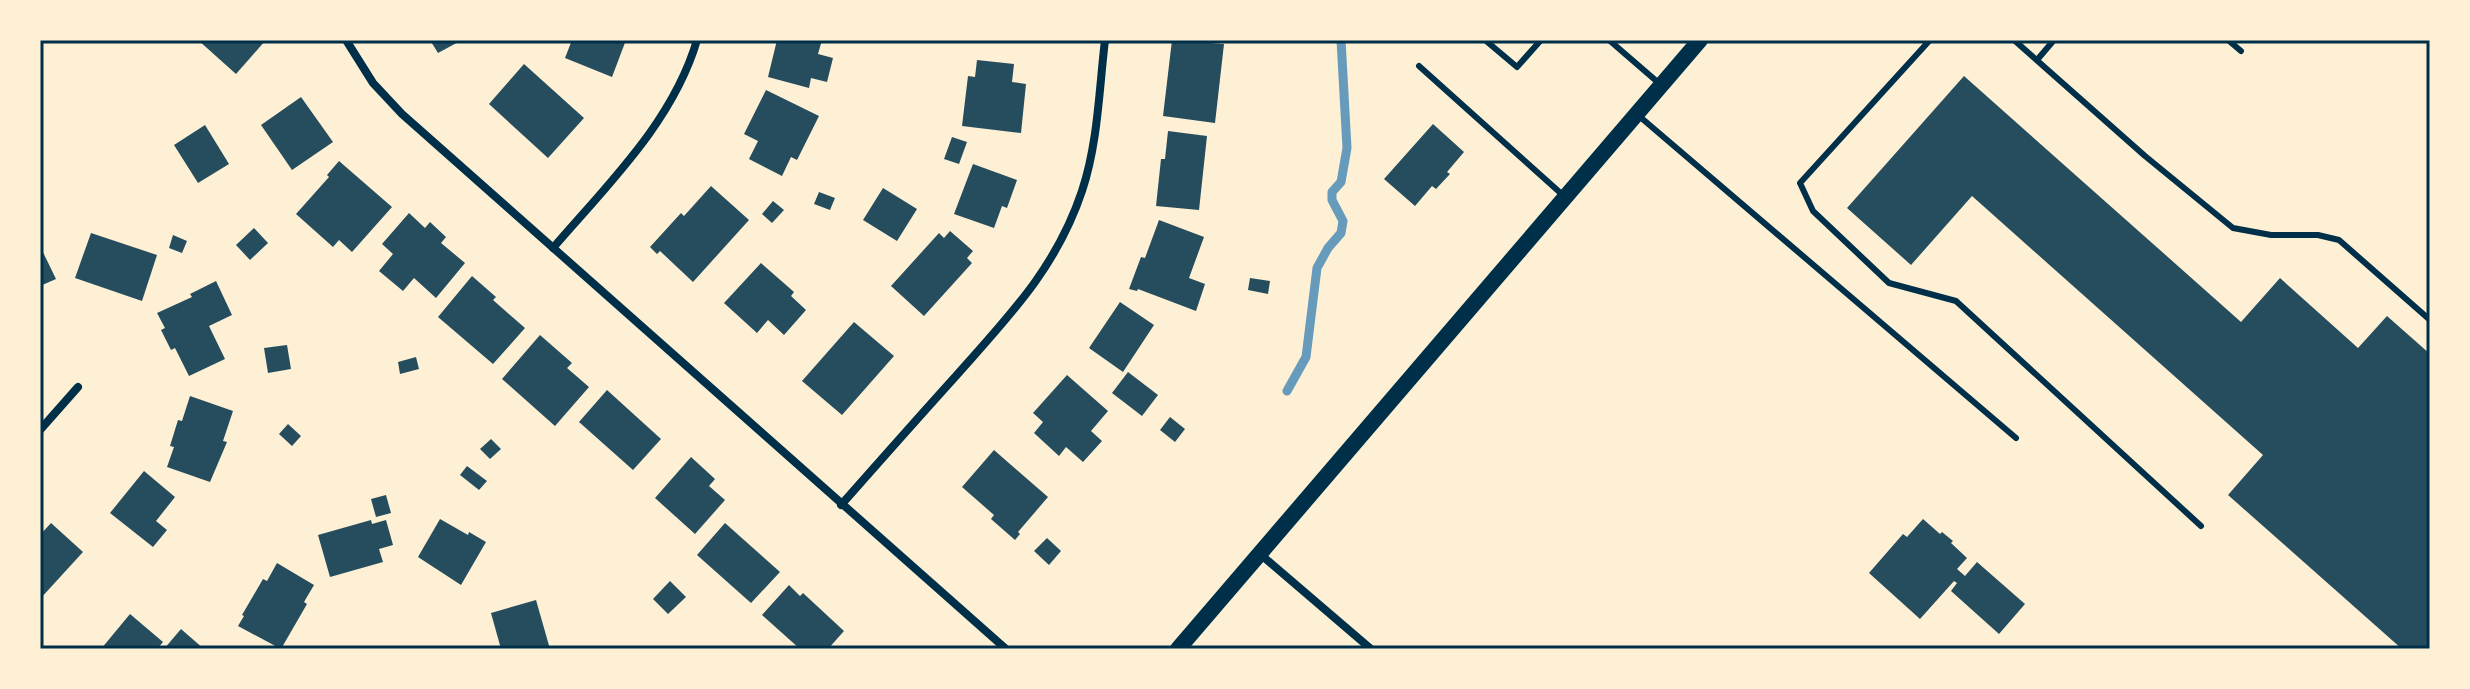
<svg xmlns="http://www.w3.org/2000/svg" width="2470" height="689" font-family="'DM Sans',sans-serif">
  <rect width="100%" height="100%" fill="#fdf0d5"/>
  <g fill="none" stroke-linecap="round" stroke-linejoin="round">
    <!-- stream -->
    <polyline stroke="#669bbc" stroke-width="9" points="1287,391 1306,357 1317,268 1328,248 1341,233 1343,221 1332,200 1332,192 1341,182 1347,148 1341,40"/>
  </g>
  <!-- building -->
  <g fill="#264d5e">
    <polygon points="198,40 266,40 236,74"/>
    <polygon points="430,40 462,40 438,53"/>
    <polygon points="572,40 626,40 612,77 565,58"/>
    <polygon points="777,40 822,40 818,54 833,58 827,82 811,78 809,88 768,77"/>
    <polygon points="1172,40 1224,44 1215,123 1163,116"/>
    <polygon points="977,60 1014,64 1012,82 1026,84 1021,133 962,126 968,76 975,77"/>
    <polygon points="524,64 584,118 548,158 489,104"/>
    <polygon points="1964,76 2241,322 2280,278 2358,348 2387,316 2430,354 2430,649 2402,649 2228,495 2263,455 1972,196 1911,265 1847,208"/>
    <polygon points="766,90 819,116 797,160 791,157 782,176 749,159 758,141 744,134"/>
    <polygon points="301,97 333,142 292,170 261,125"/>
    <polygon points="1433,124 1464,152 1447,172 1450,174 1436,189 1432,186 1415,206 1384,179"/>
    <polygon points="205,125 229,164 198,183 174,145"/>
    <polygon points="1168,131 1207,136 1199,210 1156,206 1161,159 1165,159"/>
    <polygon points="952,137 967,142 959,164 944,159"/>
    <polygon points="339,161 392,207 352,252 339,240 333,247 296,214 329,177 327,175"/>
    <polygon points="973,164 1017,180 1007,208 1002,206 994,228 954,214"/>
    <polygon points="711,186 749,220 693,282 660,251 657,254 650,247 681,213 684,216"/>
    <polygon points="883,188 917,209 897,241 863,220"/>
    <polygon points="819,192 835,198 830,210 814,204"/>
    <polygon points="773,201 784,210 772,223 762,214"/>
    <polygon points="409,213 425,228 430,222 446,237 441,243 465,263 436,298 414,278 403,291 379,271 393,254 382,244"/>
    <polygon points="1159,220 1204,237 1189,278 1205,284 1196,311 1138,289 1137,291 1129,289 1141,257 1145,258"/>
    <polygon points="254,228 268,243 250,260 236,245"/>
    <polygon points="950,231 973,251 967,258 972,263 924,316 891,286 939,233 944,238"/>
    <polygon points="91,233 157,255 142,301 75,278"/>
    <polygon points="173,235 187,241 182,253 169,248"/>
    <polygon points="40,246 56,279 40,286"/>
    <polygon points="761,263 794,292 791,296 806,310 784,335 768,320 757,333 724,303"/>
    <polygon points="472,276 496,297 493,300 525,328 493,364 438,317"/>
    <polygon points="1250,278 1270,281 1268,294 1248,290"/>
    <polygon points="216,281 232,315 209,326 225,359 189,376 175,348 171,350 161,330 165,328 157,313 192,297 190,294"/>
    <polygon points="1120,302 1154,325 1123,372 1089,348"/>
    <polygon points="854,322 894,356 842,415 802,381"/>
    <polygon points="540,335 572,363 567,368 589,387 555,426 502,379"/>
    <polygon points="287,345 291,369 268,373 264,348"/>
    <polygon points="416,357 419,369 400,374 398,362"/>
    <polygon points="1128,372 1158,395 1142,416 1112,393"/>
    <polygon points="1067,375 1108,411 1091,431 1102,441 1083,462 1066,447 1059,456 1034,433 1043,422 1033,413"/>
    <polygon points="607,390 661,439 633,470 579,422"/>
    <polygon points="190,396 233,411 223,441 227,442 210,482 167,467 174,447 170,446 178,420 182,421"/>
    <polygon points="1170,417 1185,429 1175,442 1160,430"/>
    <polygon points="288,424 301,436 292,446 279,434"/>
    <polygon points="491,439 501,449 490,459 480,449"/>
    <polygon points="994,450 1048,497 1018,532 1020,534 1015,540 991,519 994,515 962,487"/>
    <polygon points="691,457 715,479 709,486 725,500 695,534 655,498"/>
    <polygon points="467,466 487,481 479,490 460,475"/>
    <polygon points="144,471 175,497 156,521 167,530 153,547 110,513"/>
    <polygon points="386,495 391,513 376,517 371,499"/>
    <polygon points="440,519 468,535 469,532 486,542 461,585 418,557"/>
    <polygon points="1923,519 1940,534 1942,532 1953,541 1951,543 1967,558 1957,569 1965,576 1977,562 2025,604 1999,634 1951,591 1957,583 1954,581 1920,619 1869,573 1903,534 1907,537"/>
    <polygon points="371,520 372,524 386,520 393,545 379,549 383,562 330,577 318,535"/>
    <polygon points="51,523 83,552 40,599 40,535"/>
    <polygon points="725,523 780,572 751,603 697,555"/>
    <polygon points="1047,538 1061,551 1049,565 1034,551"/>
    <polygon points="277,563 314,585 304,602 307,604 281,649 238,626 244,616 242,615 263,579 267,581"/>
    <polygon points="670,581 686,597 668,614 653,599"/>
    <polygon points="789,585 800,596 803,593 844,631 828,649 800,649 762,615"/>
    <polygon points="536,600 550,649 501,649 491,613"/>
    <polygon points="130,614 163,642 157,649 101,649"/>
    <polygon points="181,629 204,649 164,649"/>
  </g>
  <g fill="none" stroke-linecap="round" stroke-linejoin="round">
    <!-- service -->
    <g stroke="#003049" stroke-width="6">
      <polyline points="1485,40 1517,67 1541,40"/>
      <polyline points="1609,40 1661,85"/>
      <polyline points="1930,40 1800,183 1813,211 1889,283 1956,301 2201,526"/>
      <polyline points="2014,40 2145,156 2233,228 2271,235 2318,235 2339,240 2430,320"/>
      <polyline points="2228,40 2241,51"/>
      <polyline points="2037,60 2054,40"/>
      <polyline points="1419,66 1565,197"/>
      <polyline points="1639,116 2016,438"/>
    </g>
    <!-- minor -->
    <g stroke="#003049" stroke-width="8">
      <polyline points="346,40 373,83 402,114 1006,649"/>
      <path d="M553,248c54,-63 120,-126 144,-208"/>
      <polyline points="40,430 78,387"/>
      <path d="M841,505c38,-43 76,-86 114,-128 53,-60 101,-108 127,-186 16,-48 17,-101 23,-151"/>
      <polyline points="1260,554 1371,649"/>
    </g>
    <!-- secondary -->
    <polyline stroke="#003049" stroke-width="16" points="1178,649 1700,40"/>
  </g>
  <!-- border -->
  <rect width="2470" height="689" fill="none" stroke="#fdf0d5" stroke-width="84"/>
  <rect x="42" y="42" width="2386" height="605" fill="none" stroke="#003049" stroke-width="3"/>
</svg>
